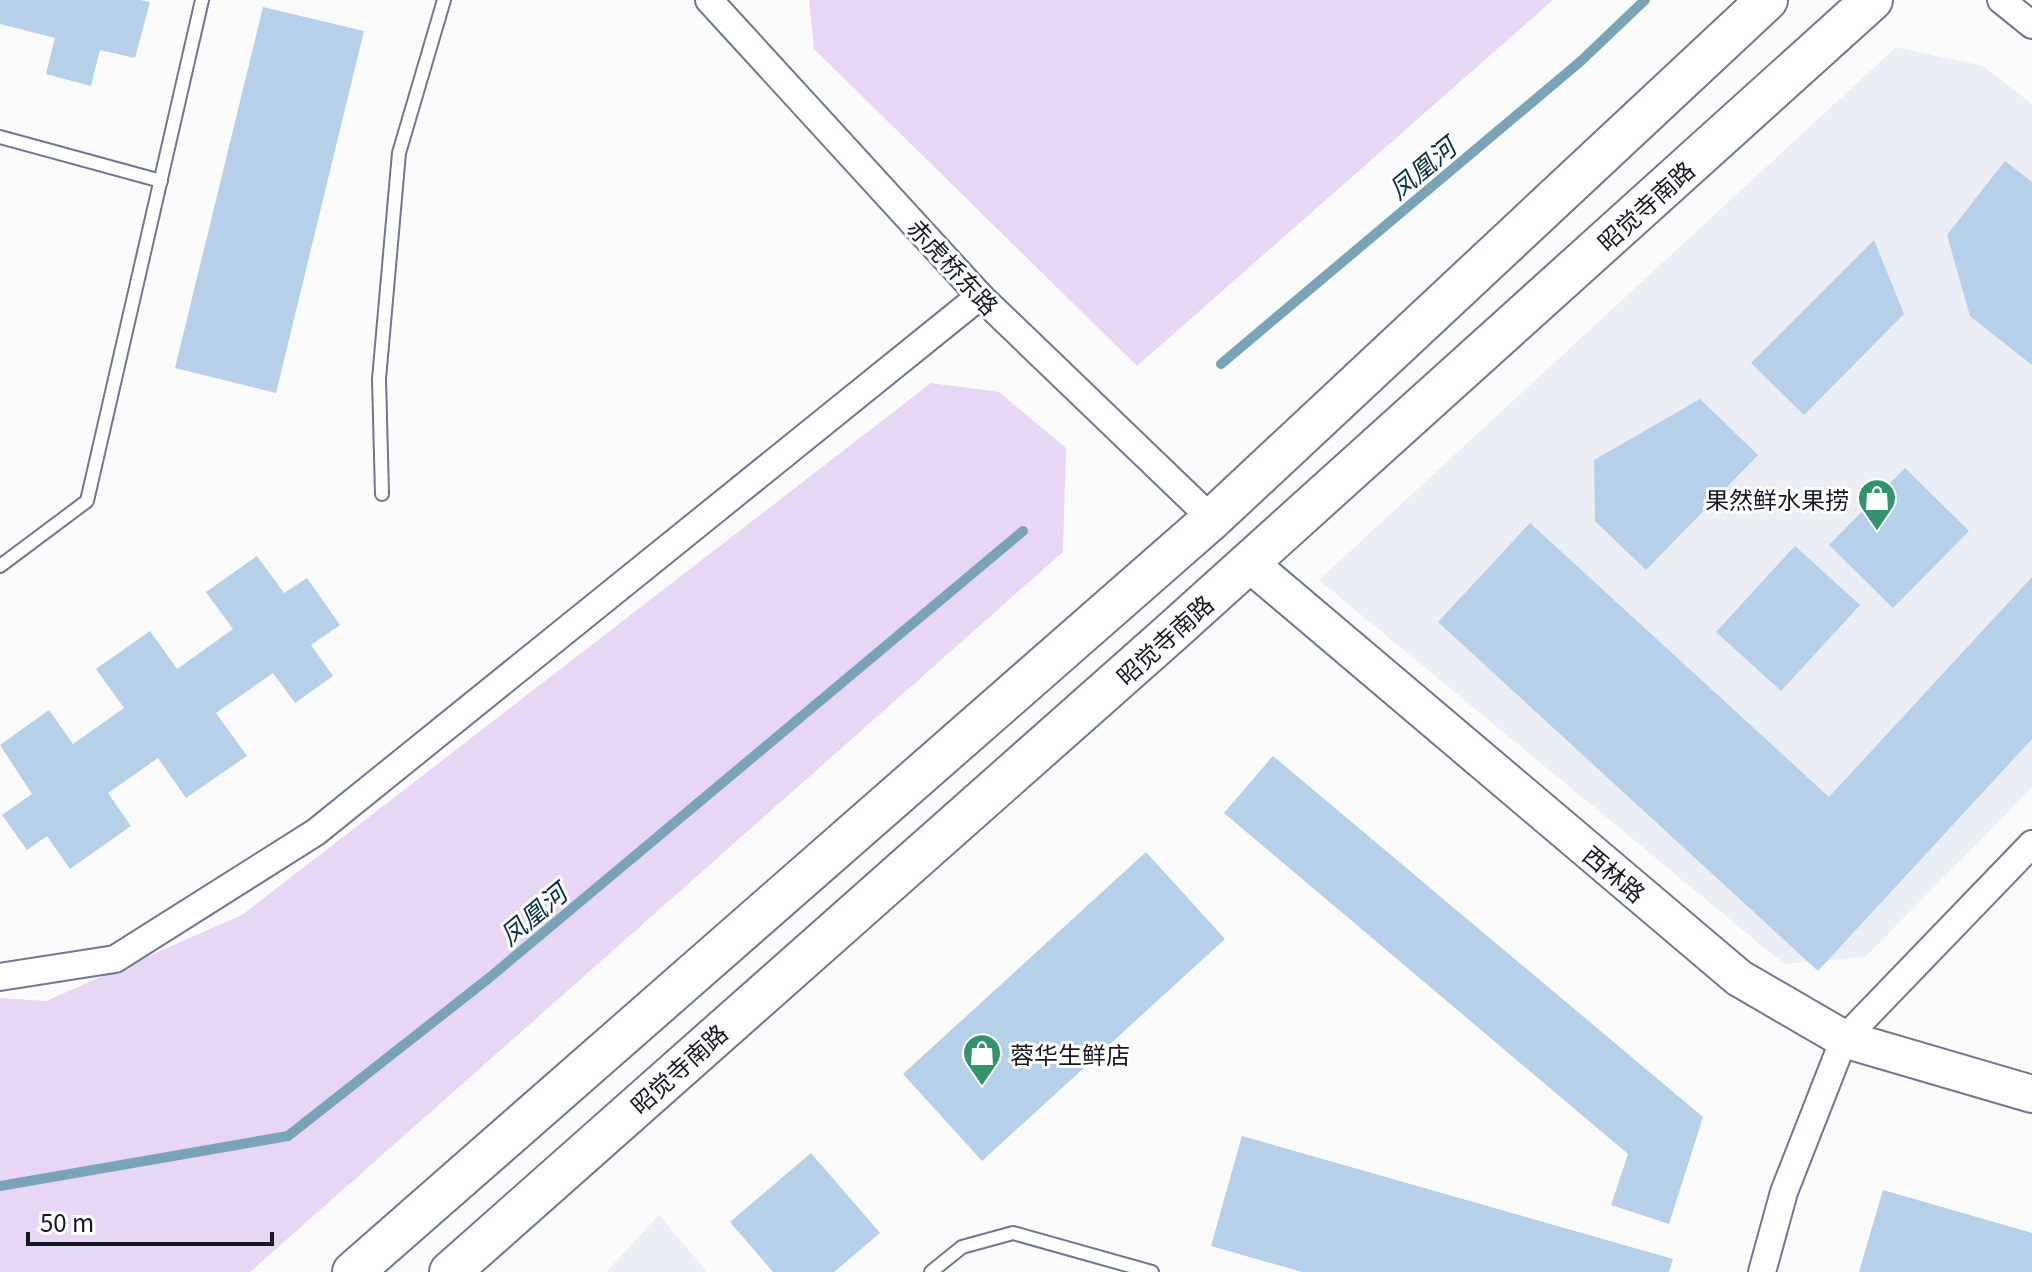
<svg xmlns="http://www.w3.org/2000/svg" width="2032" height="1272" font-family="Georgia,'Noto Sans SC',serif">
  <rect width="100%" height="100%" fill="#fbfbfb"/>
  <!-- built -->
  <g fill="#ebeef5">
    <polygon points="1896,47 1983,66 2032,104 2032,788 1865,957 1784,964 1319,580"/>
    <polygon points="659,1215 707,1272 606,1272"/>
  </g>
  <!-- green -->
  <g fill="#e8d7f4">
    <polygon points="809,0 1553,0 1137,366 814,49"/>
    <polygon points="931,383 999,392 1066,448 1063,552 250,1272 0,1272 0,998 46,1001 242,915"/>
  </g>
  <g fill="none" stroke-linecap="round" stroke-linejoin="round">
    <!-- stream -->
    <g stroke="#79a4b7" stroke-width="10">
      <polyline points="1221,364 1581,61 1645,0"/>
      <polyline points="0,1186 288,1136 489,978 1023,531"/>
    </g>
  </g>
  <!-- building -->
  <g fill="#b6d0e9">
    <polygon points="0,0 140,0 150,2 135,58 100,50 91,86 46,74 55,38 0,24"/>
    <polygon points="263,7 364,31 276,393 175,368"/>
    <polygon points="2005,161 2032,182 2032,365 1970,316 1947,235"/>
    <polygon points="1874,240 1904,314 1804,415 1751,363"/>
    <polygon points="1700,399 1758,455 1646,570 1595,521 1594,460"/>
    <polygon points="1905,468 1969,531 1893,608 1829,545"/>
    <polygon points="1530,523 1829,797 2032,577 2032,739 1818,971 1438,622"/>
    <polygon points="1795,546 1860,605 1781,691 1716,632"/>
    <polygon points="257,556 284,593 307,578 340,625 311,645 333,676 295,703 273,673 216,713 247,756 186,798 158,758 108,793 131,826 70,869 47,836 27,850 2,815 32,794 0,745 49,710 73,744 124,708 96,669 150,631 177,669 233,629 206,592"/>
    <polygon points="1273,756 1703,1117 1669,1224 1611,1205 1628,1154 1224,813"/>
    <polygon points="1146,852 1225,939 982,1161 903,1074"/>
    <polygon points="1242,1136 1673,1259 1669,1272 1302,1272 1211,1246"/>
    <polygon points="811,1153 880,1233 834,1272 773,1272 730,1222"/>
    <polygon points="1883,1190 2032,1233 2032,1272 1859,1272"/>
  </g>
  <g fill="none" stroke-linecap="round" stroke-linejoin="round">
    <!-- lane casing -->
    <g stroke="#6e7893" stroke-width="16">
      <g id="lane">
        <polyline points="0,137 161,181"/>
        <polyline points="382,494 379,379 399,153 444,0"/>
        <polyline points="0,566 87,501 202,0"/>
        <polyline points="931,1272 962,1247 1013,1233 1152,1272"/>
      </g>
    </g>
    <!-- street casing -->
    <g stroke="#6e7893" stroke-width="30">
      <g id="street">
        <polyline points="709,0 980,296 1212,519"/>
        <polyline points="2001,0 2032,25"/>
        <polyline points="0,977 115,959 316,832 980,296"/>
        <polyline points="1762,1272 1784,1192 1844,1039 2032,844"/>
      </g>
    </g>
    <!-- secondary casing -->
    <g stroke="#6e7893" stroke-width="40">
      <polyline id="secondary" points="1249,563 1739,978 1844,1039 2032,1094"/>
    </g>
    <!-- primary casing -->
    <g stroke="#6e7893" stroke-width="44">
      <g id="primary">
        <polyline points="353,1272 1212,519 1767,0"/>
        <polyline points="450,1272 1173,631 1872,0"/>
      </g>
    </g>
    <!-- lane -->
    <use href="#lane" stroke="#fff" stroke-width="12"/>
    <!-- street -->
    <use href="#street" stroke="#fff" stroke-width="26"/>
    <!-- secondary -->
    <use href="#secondary" stroke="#fff" stroke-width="36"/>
    <!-- primary -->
    <use href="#primary" stroke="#fff" stroke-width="40"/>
  </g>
  <!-- icons -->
  <defs>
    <g id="shop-pin" transform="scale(2)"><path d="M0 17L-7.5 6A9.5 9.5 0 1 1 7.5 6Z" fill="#33936c" stroke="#fff"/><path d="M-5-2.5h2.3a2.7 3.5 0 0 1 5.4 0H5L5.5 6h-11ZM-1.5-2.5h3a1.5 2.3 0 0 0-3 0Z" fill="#fff"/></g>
  </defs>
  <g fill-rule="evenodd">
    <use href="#shop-pin" x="1877" y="498"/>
    <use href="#shop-pin" x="982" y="1053"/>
  </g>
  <g text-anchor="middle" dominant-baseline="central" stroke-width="6" stroke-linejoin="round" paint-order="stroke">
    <!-- street labels -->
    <g font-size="24" fill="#151924" stroke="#fff">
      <text transform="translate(1645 205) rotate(-42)">昭觉寺南路</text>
      <text transform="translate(954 266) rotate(47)">赤虎桥东路</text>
      <text transform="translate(1164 639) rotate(-42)">昭觉寺南路</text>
      <text transform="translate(1615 873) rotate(40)">西林路</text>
      <text transform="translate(678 1068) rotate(-42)">昭觉寺南路</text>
    </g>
    <!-- poi labels -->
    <g font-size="24" fill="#151924" stroke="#fff" text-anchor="end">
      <text x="1849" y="498">果然鲜水果捞</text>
      <text x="1010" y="1053" text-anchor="start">蓉华生鲜店</text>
    </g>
    <!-- water labels -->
    <g font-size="26" font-style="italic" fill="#062f3e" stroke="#fff">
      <text transform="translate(1421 167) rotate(-40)">凤凰河</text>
      <text transform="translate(532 913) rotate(-40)">凤凰河</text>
    </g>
  </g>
  <!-- scale -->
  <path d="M28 1232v12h244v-12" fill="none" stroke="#151924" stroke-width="4"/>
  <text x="40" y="1232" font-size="24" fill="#151924" stroke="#ffffff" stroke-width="6" paint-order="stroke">50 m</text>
</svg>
